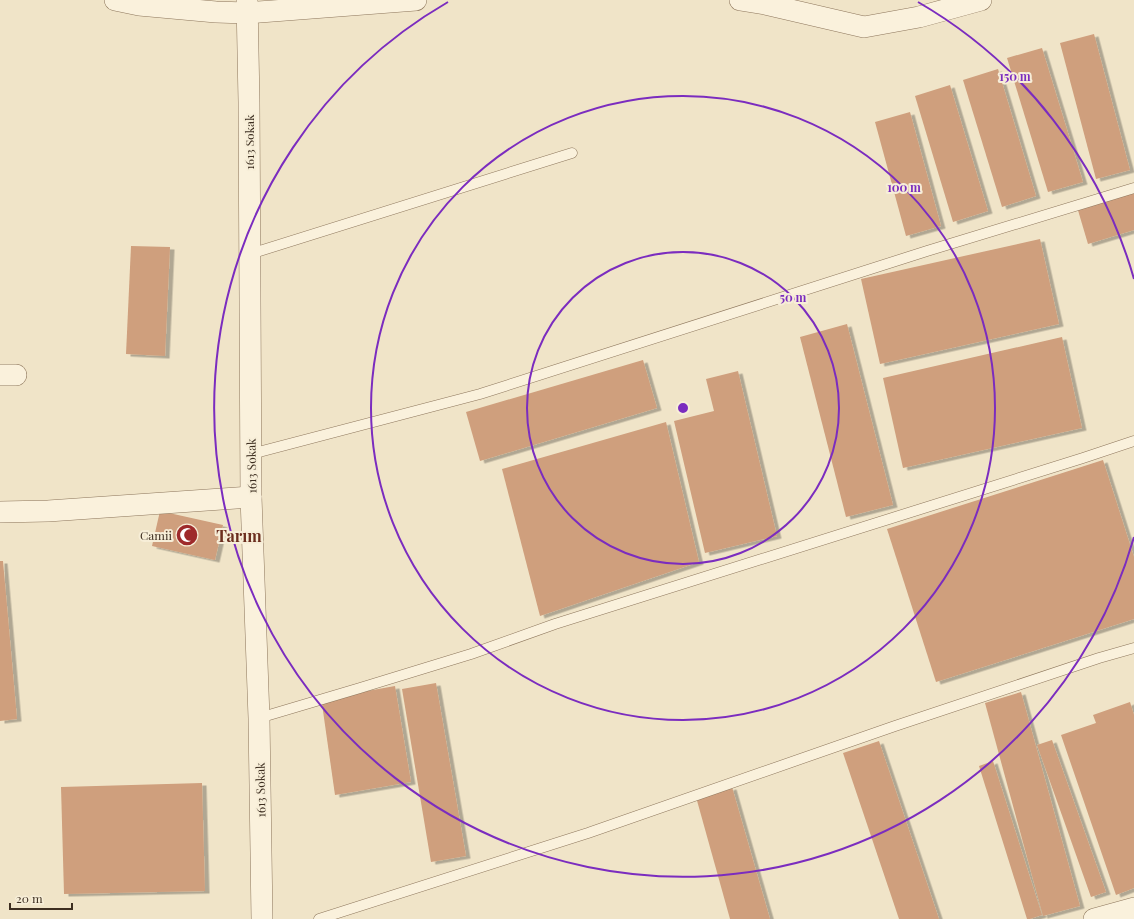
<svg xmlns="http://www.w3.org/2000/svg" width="1134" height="919" font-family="'Playfair Display',serif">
  <defs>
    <filter id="shadow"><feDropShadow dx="4.5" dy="2.5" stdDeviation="0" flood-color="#0004"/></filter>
  </defs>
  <rect width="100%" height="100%" fill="#f0e4c8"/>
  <!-- building -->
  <g fill="#cf9f7d" filter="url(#shadow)">
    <polygon points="1094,34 1130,170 1096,179 1060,43"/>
    <polygon points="1042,48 1083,182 1048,192 1007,58"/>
    <polygon points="998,69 1036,196 1002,207 963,80"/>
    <polygon points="950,85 988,211 953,222 915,96"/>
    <polygon points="910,112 941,226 906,236 875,122"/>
    <polygon points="1134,190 1134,230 1088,244 1077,207"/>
    <polygon points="1040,239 1059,324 880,364 861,279"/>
    <polygon points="131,246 170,247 165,356 126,354"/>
    <polygon points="847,324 893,505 846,517 800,337"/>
    <polygon points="1062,337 1082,428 903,468 883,378"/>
    <polygon points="643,360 657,408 480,461 466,412"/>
    <polygon points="738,371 777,536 705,553 674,421 714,411 706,379"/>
    <polygon points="666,422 699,562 540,616 502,469"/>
    <polygon points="1103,460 1134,557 1134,619 936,682 887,529"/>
    <polygon points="160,511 223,525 215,560 152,546"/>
    <polygon points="0,561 3,561 17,719 0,721"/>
    <polygon points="436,683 466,856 431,862 402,689"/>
    <polygon points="395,686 411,782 335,795 322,704 356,693"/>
    <polygon points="1021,692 1080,906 1043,916 985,703"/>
    <polygon points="1130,702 1134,715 1134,888 1116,895 1061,735 1096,723 1093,715"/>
    <polygon points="1052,740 1106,892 1091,897 1037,745"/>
    <polygon points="879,741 939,919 899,919 843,753"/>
    <polygon points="993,761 1042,915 1030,919 1027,919 979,766"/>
    <polygon points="202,783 205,891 64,894 61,787"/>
    <polygon points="732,787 770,919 730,919 696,797"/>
  </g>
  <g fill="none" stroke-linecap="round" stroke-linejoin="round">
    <!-- lane casing -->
    <g stroke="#8d765c" stroke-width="11">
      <g id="lane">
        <polyline points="250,254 572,153"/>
        <polyline points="251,454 480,394 927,251 1134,188"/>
        <polyline points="259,718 360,688 471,654 555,624 1083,458 1134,441"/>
        <polyline points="319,919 588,833 895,726 1099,658 1134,648"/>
      </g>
    </g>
    <!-- street casing -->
    <g stroke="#8d765c" stroke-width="22">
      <g id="street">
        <polyline points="115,0 139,5 216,12 246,13 416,0"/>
        <polyline points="247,0 249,102 251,497 259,718 262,919"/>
        <polyline points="740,0 765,4 864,27 919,17 981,0"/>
        <polyline points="0,375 16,375"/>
        <polyline points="0,512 48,511 251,497"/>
        <polyline points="1094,919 1134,908"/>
      </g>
    </g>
    <!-- lane -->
    <use href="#lane" stroke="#faf1dc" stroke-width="10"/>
    <!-- street -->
    <use href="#street" stroke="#faf1dc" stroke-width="21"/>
  </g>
  <!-- distance rings -->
  <g fill="none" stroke="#7b2cbf" stroke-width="2">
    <circle cx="683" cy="408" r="156"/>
    <circle cx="683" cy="408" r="312"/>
    <path d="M1134 537A469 469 0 1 1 448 2M918 2A469 469 0 0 1 1134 279"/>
  </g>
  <!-- icons -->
  <defs>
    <g id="mosque-disc" transform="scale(1.15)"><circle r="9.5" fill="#9e2a2b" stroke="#f7eed8"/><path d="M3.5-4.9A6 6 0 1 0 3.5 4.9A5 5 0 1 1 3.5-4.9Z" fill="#fff"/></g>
  </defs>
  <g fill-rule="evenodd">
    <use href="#mosque-disc" x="187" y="535"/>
  </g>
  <g text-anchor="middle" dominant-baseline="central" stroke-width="4" stroke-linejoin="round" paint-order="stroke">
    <!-- street labels -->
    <g font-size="12" fill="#3d2e20" stroke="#f7eed8">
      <text transform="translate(249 142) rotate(-90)">1613 Sokak</text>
      <text transform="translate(251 466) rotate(-91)">1613 Sokak</text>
      <text transform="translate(260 790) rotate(-91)">1613 Sokak</text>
    </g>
    <!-- poi labels -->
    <g font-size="12" fill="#3d2e20" stroke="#f7eed8" text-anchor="end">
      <text x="172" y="535">Camii</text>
    </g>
    <!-- district labels -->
    <g font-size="16" font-weight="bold" fill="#6b2e1e" stroke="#f7eed8">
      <text x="239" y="535">Tarım</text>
    </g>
  </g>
  <circle cx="683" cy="408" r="6" fill="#7b2cbf" stroke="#f7eed8" stroke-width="2"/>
  <g font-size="12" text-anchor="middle" font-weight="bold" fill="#7b2cbf" stroke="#f7eed8" stroke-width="4" stroke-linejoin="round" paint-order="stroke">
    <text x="1015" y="81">150 m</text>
    <text x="904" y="192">100 m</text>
    <text x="793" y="302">50 m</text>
  </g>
  <!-- scale -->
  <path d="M10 903v6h62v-6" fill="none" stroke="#3d2e20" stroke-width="2"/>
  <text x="16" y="903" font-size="12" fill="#3d2e20" stroke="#f7eed8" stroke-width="3" paint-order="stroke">20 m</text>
</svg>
